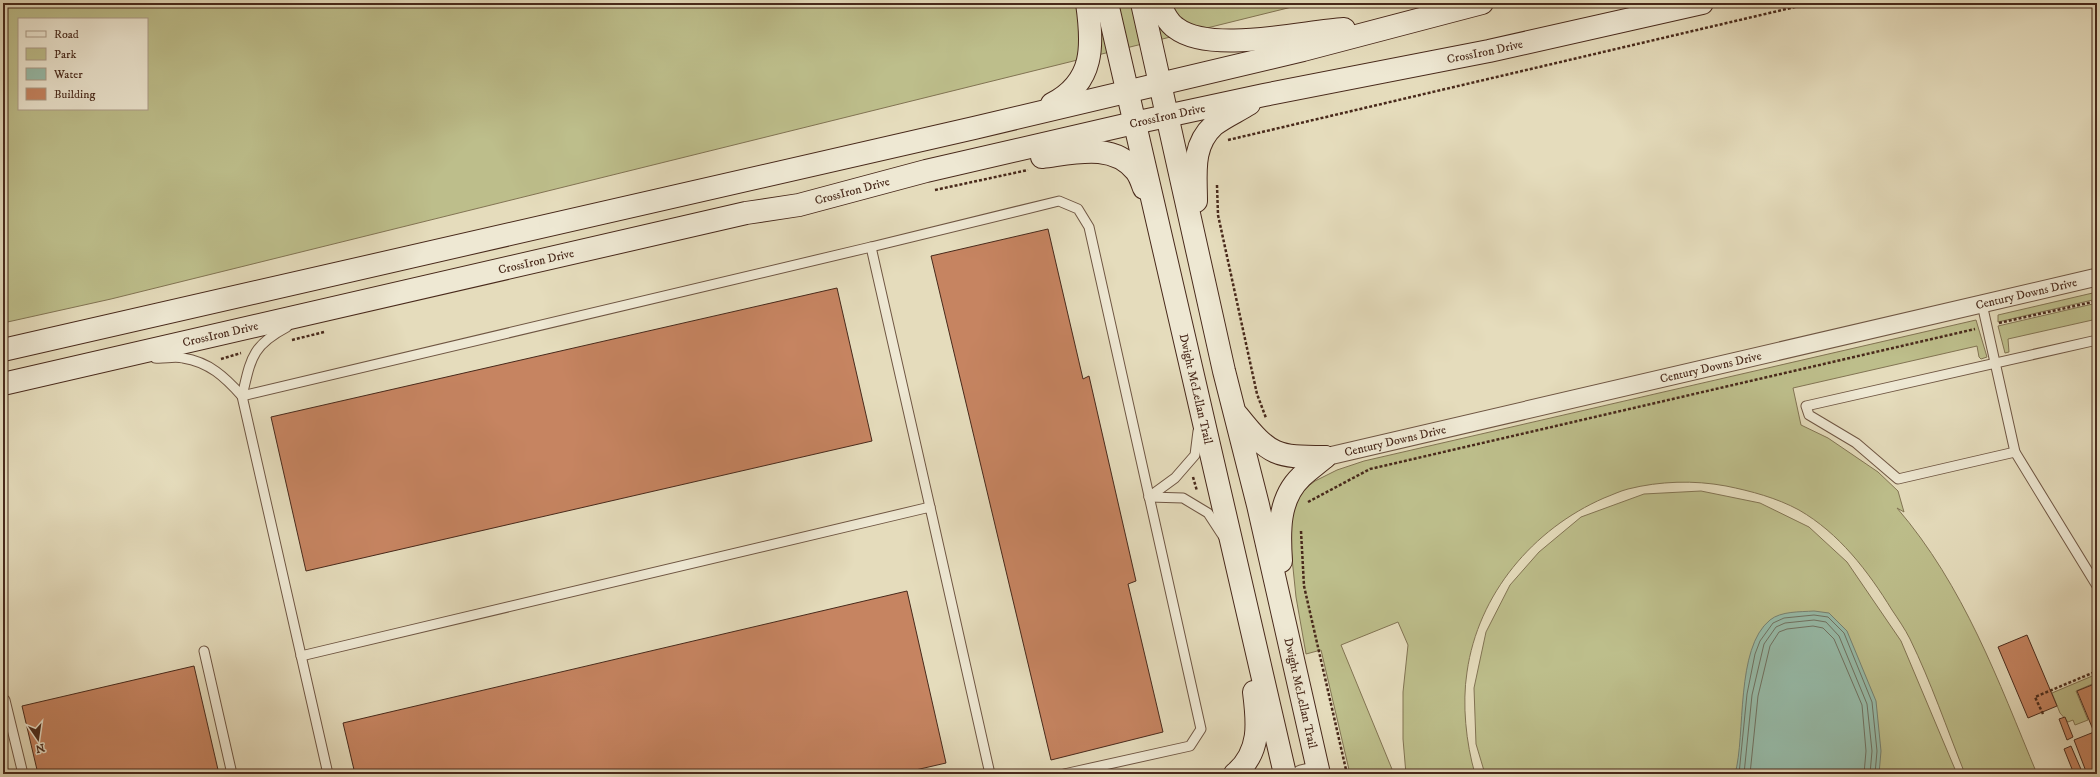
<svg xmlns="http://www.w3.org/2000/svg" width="2100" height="777" font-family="'IM FELL DW Pica',serif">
  <rect width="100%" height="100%" fill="#e5dcbc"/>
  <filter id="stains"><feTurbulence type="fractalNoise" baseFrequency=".005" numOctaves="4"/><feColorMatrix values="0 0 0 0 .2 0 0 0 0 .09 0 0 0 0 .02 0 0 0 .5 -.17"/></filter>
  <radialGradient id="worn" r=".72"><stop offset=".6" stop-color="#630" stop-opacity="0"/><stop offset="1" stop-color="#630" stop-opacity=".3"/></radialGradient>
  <!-- green -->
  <g fill="#bdbe8b" stroke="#827453" fill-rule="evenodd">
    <path d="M3,3h1305l-1197,296 -108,24zM19,19h128v90h-128z"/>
    <polygon points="2097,292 2097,299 1998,322 1998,315"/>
    <polygon points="2097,303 2097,319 2008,339 2009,352 2005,353 1998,326"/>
    <path d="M1976,320l11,37 -6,2 -2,-2 -2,-11 -184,42 8,37 27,13 50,34 20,19 6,21 -7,-4c67,78 101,172 140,266h-72c-18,-45 -34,-92 -55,-135 -5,-10 -12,-20 -18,-29 -24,-39 -53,-77 -93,-100 -22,-12 -48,-19 -73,-24 -32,-6 -66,-5 -98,3 -8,2 -16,6 -24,9 -71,31 -126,96 -137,174 -5,32 -1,71 8,102h-69l-3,-35v-47l5,-47 -10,-23 -57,23 53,129h-44l-29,-124 -15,4 -10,-57 -7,-68 5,-25 8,-13 13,-10 22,-11 27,-9z"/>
    <polygon points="1701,491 1760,503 1809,527 1847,562 1901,641 1957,774 1485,774 1476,744 1474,688 1486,632 1510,585 1539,552 1581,517 1644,494"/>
    <polygon points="2097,674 2097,682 2076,691 2088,720 2075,725 2073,720 2068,722 2060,713 2052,693"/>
  </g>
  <!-- water -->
  <path fill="#97bcaa" stroke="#778171" d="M1814,611l15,2 18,18 29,70 5,50 -2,23h-144c11,-39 0,-126 35,-154 11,-9 30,-8 44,-9z"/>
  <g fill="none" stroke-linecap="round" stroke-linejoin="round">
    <!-- shore -->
    <g stroke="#707262" stroke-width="1">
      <polyline points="1739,774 1747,694 1755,654 1760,641 1773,623 1784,618 1814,615 1828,617 1844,633 1872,702 1877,751 1875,774"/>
      <polyline points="1744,774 1752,695 1764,644 1776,627 1785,623 1814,620 1826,622 1839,636 1867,704 1872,751 1870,774"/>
      <polyline points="1750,774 1758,696 1770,646 1779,632 1787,629 1813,626 1823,628 1834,639 1862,705 1866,751 1864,774"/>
    </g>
  </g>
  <!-- building -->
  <g fill="#c68461" stroke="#48291b">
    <polygon points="1048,229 1083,379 1089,376 1136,581 1128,584 1163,732 1051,760 931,256"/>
    <polygon points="837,288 872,441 306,571 271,417"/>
    <polygon points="907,591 946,763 898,774 355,774 343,723"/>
    <polygon points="2027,635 2057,706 2028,718 1998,647"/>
    <polygon points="194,666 219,774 38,774 22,706"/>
    <polygon points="2097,683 2097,774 2087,774 2074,740 2094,732 2077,691"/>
    <polygon points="2065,717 2073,737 2067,740 2059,719"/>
    <polygon points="2071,746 2083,774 2074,774 2064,749"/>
  </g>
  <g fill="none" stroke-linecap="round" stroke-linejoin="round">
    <!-- service casing -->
    <g stroke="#6f5643" stroke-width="11">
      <g id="service">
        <polyline points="1982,304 2015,452 2097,586"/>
        <path d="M287,327c-36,19 -36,32 -45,69l86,378"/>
        <path d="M155,358c9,1 19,-2 28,0 26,4 42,19 59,38"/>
        <polyline points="242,396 871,247"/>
        <polyline points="2015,452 1898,479 1856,443 1809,415 1806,406 2097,340"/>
        <polyline points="1149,497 1183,498 1208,513 1223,536"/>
        <polyline points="1149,497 1175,478 1195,455 1198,431"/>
        <polyline points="930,507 871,247 1059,201 1078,209 1089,227 1201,729 1190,746 1064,774"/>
        <polyline points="204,651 232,774"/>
        <polyline points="301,656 930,507 990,774"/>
        <polyline points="5,700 23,774"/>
      </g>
    </g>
    <!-- minor casing -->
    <g stroke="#6f5643" stroke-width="19">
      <g id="minor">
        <path id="s1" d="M1325,457l772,-180"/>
        <polyline points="1301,774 1318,770"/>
      </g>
    </g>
    <!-- secondary casing -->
    <g stroke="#48291b" stroke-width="24">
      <g id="secondary">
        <path id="s2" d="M1107,3l178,771"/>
        <path id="s3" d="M1142,3l82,368 34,134 61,269"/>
        <path d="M1159,3c4,9 9,20 17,25 34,26 125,4 168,1"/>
        <path d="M1052,104c43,-22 41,-59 35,-101"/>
        <path d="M1042,157c32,-4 71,-15 94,14 4,5 6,12 8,17"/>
        <path d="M1196,201c0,-27 -5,-55 18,-76 10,-8 24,-14 35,-21"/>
        <polyline points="3,350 974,128 1303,50 1482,3"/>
        <path id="s4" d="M3,384l743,-171 53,-8 127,-34 208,-48 130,-28 225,-44 213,-48"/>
        <path d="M1238,416c32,40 38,41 87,41"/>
        <path d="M1281,561c-2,-29 -3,-62 20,-84 7,-7 16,-13 24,-20"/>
        <path d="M1235,774c26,-22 23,-51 19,-82"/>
      </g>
    </g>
    <!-- path -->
    <g stroke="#48291b" stroke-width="2.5" stroke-dasharray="3 2" stroke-linecap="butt">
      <polyline points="1228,140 1812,3"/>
      <polyline points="1217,185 1218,215 1257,394 1266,418"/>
      <polyline points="935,190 1028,170"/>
      <polyline points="1999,323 2097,301"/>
      <polyline points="292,340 324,332"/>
      <polyline points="221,359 241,353"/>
      <polyline points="1193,477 1197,491"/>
      <polyline points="1308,502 1370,469 1975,329"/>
      <polyline points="1301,531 1304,586 1347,774"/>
      <polyline points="2043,714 2035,697 2097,671"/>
    </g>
    <!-- service -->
    <use href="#service" stroke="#eee8d3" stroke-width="9"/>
    <!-- minor -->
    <use href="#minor" stroke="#eee8d3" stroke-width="17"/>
    <!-- secondary -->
    <use href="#secondary" stroke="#eee8d3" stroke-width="22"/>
  </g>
  <g text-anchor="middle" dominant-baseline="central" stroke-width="3.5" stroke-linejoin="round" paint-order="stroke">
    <!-- street labels -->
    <g font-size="12" fill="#48291b" stroke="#eee8d3">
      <text stroke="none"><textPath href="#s4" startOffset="1519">CrossIron Drive</textPath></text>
      <text stroke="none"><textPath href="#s4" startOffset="1195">CrossIron Drive</textPath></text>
      <text stroke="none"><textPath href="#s4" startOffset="871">CrossIron Drive</textPath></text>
      <text stroke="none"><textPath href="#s4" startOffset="547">CrossIron Drive</textPath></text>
      <text stroke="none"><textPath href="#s1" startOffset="720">Century Downs Drive</textPath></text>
      <text stroke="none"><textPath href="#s4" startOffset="223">CrossIron Drive</textPath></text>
      <text stroke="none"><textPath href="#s1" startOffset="396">Century Downs Drive</textPath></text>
      <text stroke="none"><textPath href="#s2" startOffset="396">Dwight McLellan Trail</textPath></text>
      <text stroke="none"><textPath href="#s1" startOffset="72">Century Downs Drive</textPath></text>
      <text stroke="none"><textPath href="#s3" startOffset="708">Dwight McLellan Trail</textPath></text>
    </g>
  </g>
  <!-- margin -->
  <rect width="2100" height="777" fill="none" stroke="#e5dcbc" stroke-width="16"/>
  <rect x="4" y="4" width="2092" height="769" fill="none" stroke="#48291b" stroke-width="2"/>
  <rect x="8" y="8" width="2084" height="761" fill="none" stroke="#48291b"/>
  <!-- legend -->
  <rect x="18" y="18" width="130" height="92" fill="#eee8d3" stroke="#ac9c89"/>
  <rect x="26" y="31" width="20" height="6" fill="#eee8d3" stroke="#ac9c89"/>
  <text x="54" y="38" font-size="12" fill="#48291b">Road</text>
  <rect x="26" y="48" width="20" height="12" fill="#bdbe8b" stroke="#ac9c89"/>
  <text x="54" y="58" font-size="12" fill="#48291b">Park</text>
  <rect x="26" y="68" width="20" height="12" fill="#97bcaa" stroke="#ac9c89"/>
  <text x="54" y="78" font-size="12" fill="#48291b">Water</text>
  <rect x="26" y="88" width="20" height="12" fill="#c68461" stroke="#ac9c89"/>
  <text x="54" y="98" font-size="12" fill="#48291b">Building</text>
  <!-- north arrow -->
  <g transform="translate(38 739) rotate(167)" stroke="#eee8d3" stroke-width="3" paint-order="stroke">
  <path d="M0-3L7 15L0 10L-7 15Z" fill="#48291b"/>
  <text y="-6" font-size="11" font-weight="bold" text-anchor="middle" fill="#48291b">N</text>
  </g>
  <rect width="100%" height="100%" filter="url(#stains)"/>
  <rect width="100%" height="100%" fill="url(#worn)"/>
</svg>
